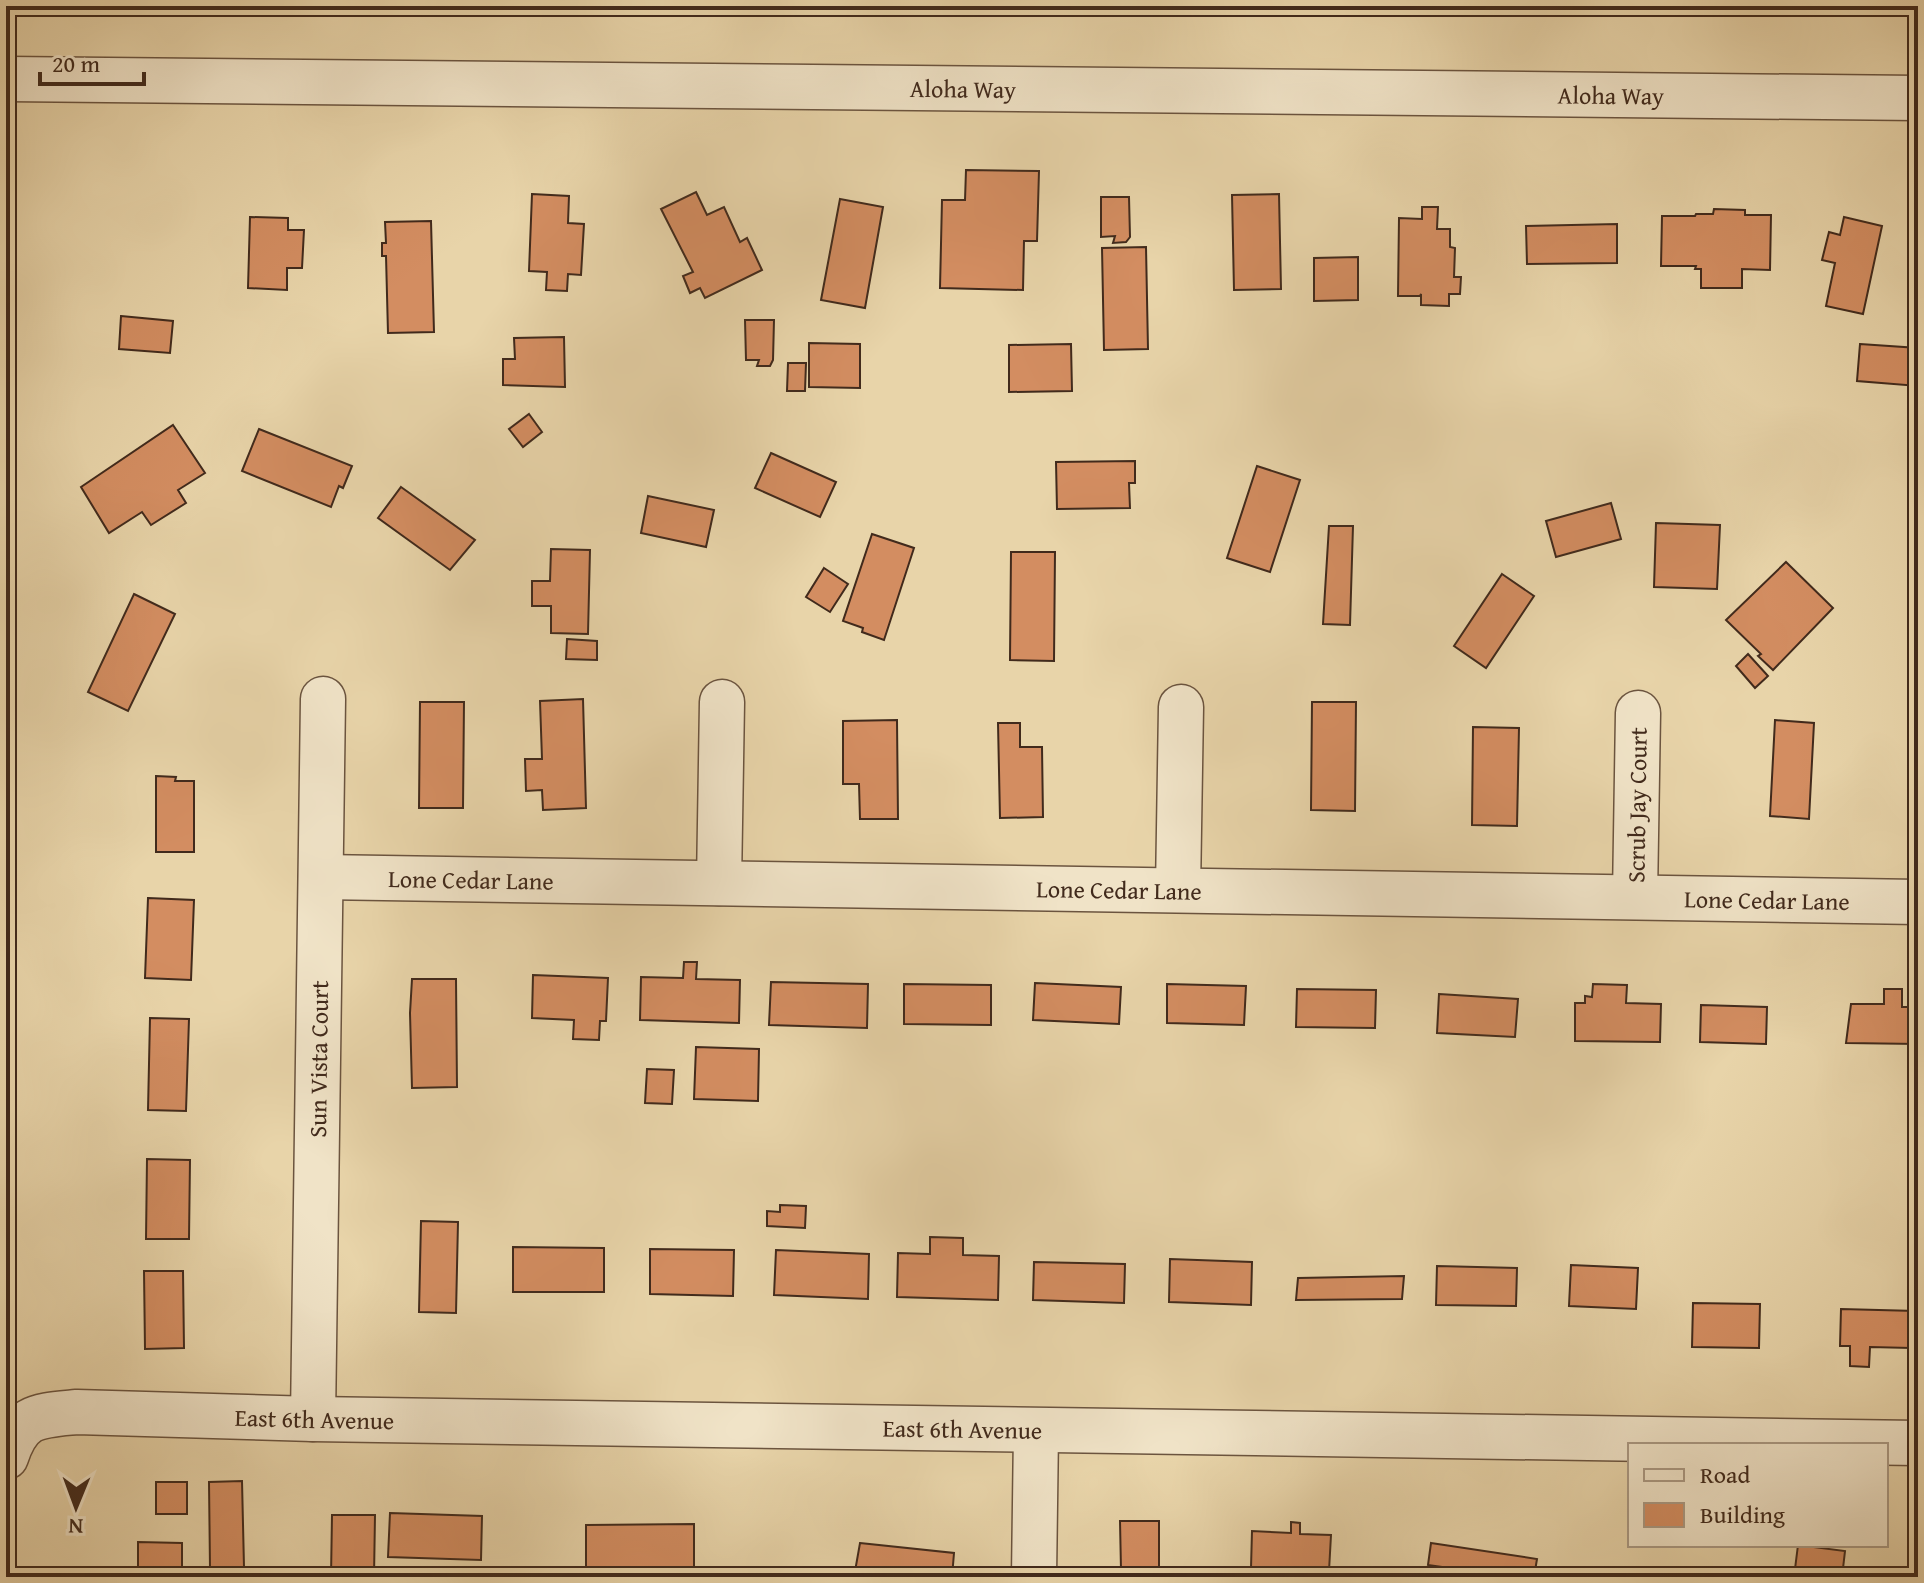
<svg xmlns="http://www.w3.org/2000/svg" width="1924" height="1583" font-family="'Gentium Book Plus',serif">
  <rect width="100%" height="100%" fill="#e8d4a9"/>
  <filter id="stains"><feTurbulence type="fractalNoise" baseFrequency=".0025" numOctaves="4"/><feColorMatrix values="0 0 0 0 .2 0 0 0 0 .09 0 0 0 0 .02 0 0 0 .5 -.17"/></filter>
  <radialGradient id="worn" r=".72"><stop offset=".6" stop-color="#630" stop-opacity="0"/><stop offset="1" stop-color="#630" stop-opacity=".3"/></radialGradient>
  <!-- building -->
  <g fill="#d38d61" stroke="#412a1c" stroke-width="2">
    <polygon points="966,170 1039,171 1037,241 1024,241 1023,290 940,288 942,200 965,200"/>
    <polygon points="696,192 707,215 724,207 740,242 747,238 762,270 705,298 700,288 690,293 683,276 693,272 661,209"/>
    <polygon points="532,194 569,196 568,223 584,224 581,275 568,274 567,291 546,290 547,272 529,271"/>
    <polygon points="1279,194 1281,289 1234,290 1232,195"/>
    <polygon points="1101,197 1129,197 1130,237 1126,242 1113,243 1115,236 1101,237"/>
    <polygon points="840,199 883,207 865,308 821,300"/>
    <polygon points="1422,207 1438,207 1437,229 1450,229 1450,247 1455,248 1454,277 1461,277 1460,294 1449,294 1449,306 1421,305 1421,294 1420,296 1398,296 1399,218 1422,219"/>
    <polygon points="1714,209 1745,210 1745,215 1771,215 1770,270 1742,269 1742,288 1701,288 1701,269 1695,269 1696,266 1661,266 1662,216 1695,216 1696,214 1713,214"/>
    <polygon points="250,217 288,218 288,230 304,230 302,268 287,268 287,290 248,288"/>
    <polygon points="1844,217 1882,226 1863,314 1826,306 1835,263 1822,260 1829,232 1840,235"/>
    <polygon points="431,221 434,332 388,333 386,256 382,256 382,243 386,243 385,222"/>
    <polygon points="1617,224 1617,263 1527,264 1526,226"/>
    <polygon points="1146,247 1148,349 1104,350 1102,248"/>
    <polygon points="1358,257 1358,300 1314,301 1314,258"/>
    <polygon points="121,316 173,321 170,353 119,349"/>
    <polygon points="745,320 774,320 773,360 770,366 757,366 759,360 746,360"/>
    <polygon points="564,337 565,387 503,385 503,359 515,359 514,338"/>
    <polygon points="809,343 860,344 860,388 809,387"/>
    <polygon points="1071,344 1072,391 1009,392 1009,345"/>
    <polygon points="1860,344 1918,348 1918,386 1857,381"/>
    <polygon points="788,363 806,363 805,391 787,391"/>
    <polygon points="529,414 542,432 523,447 509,429"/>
    <polygon points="173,425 205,473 178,490 186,503 151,525 142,512 109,533 81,487"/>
    <polygon points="259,429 352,466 343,488 339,486 331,507 242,471"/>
    <polygon points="771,453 836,482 820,517 755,488"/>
    <polygon points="1135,461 1135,483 1129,483 1130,508 1057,509 1056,462"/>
    <polygon points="1257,466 1300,480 1270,572 1227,558"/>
    <polygon points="401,487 475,540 450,570 378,518"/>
    <polygon points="648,496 714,510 706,547 641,533"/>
    <polygon points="1611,503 1621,539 1556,557 1546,521"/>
    <polygon points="1656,523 1720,525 1717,589 1654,587"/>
    <polygon points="1329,526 1353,526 1350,625 1323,624"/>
    <polygon points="872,534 914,548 884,640 862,632 863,628 843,621"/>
    <polygon points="551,549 590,550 588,634 551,633 551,606 532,606 532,581 550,581"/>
    <polygon points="1011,552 1055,552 1054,661 1010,660"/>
    <polygon points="1786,562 1833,608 1773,670 1758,656 1761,654 1726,620"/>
    <polygon points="824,568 848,584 830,612 806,597"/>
    <polygon points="1502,574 1534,596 1486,668 1454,646"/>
    <polygon points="134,594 175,614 128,711 88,692"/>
    <polygon points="567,639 597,641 597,660 566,659"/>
    <polygon points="1748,654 1768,676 1755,688 1736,666"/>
    <polygon points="583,699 586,808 543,810 542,790 526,791 525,759 542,759 540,701"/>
    <polygon points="420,702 464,702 463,808 419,808"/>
    <polygon points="1312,702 1356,702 1355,811 1311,810"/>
    <polygon points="897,720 898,819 860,819 859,784 843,784 843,721"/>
    <polygon points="1775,720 1814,723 1809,819 1770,816"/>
    <polygon points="998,723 1020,723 1020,747 1042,747 1043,817 1000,818"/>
    <polygon points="1473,727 1519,728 1517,826 1472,825"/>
    <polygon points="156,776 176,777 175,781 194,781 194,852 156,852"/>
    <polygon points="148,898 194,900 191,980 145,978"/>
    <polygon points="684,962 697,962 696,979 740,980 739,1023 640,1020 641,977 683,978"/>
    <polygon points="533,975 608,978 606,1021 600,1021 599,1040 573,1039 574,1020 532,1018"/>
    <polygon points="412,979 456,979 457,1087 412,1088 410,1013"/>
    <polygon points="771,982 868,984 867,1028 769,1025"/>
    <polygon points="1035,983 1121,987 1119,1024 1033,1020"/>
    <polygon points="904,984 991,985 991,1025 904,1024"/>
    <polygon points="1167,984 1246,986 1244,1025 1167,1023"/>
    <polygon points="1593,984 1627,985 1626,1003 1661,1004 1660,1042 1575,1041 1575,1003 1585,1003 1585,996 1592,997"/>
    <polygon points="1297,989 1376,990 1375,1028 1296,1027"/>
    <polygon points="1884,989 1902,989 1902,1007 1918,1007 1918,1044 1846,1043 1851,1004 1884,1004"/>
    <polygon points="1439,994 1518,999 1515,1037 1437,1033"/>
    <polygon points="1701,1005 1767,1007 1766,1044 1700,1042"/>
    <polygon points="150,1018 189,1019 186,1111 148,1110"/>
    <polygon points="696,1047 759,1049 758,1101 694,1099"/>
    <polygon points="647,1069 674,1070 672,1104 645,1103"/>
    <polygon points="147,1159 190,1160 189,1239 146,1239"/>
    <polygon points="780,1205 806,1206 805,1228 767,1226 767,1211 780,1212"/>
    <polygon points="421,1221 458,1222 456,1313 419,1312"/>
    <polygon points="930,1237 963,1238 963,1255 999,1256 998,1300 897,1297 898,1253 930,1254"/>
    <polygon points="513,1247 604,1248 604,1292 513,1292"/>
    <polygon points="650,1249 734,1250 733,1296 650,1294"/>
    <polygon points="776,1250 869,1254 868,1299 774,1295"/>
    <polygon points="1170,1259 1252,1262 1251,1305 1169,1302"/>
    <polygon points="1034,1262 1125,1264 1124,1303 1033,1300"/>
    <polygon points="1571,1265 1638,1268 1636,1309 1569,1306"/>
    <polygon points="1437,1266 1517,1268 1516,1306 1436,1305"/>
    <polygon points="144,1271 183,1271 184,1348 145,1349"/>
    <polygon points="1404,1276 1402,1299 1296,1300 1298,1278"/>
    <polygon points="1693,1303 1760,1304 1759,1348 1692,1347"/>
    <polygon points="1841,1309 1916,1311 1916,1330 1912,1330 1911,1348 1870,1347 1869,1367 1850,1366 1850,1346 1840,1346"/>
    <polygon points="242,1481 244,1567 210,1568 209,1482"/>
    <rect x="156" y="1482" width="31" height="32"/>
    <polygon points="390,1513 482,1516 481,1560 388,1557"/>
    <polygon points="332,1515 375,1515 374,1577 331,1577"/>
    <polygon points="1120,1521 1159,1521 1159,1577 1108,1577 1108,1570 1121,1570"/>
    <polygon points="1291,1522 1300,1523 1300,1534 1331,1535 1329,1571 1251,1568 1252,1531 1291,1533"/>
    <polygon points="694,1524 694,1571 638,1572 639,1577 605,1577 604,1571 586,1572 586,1525"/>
    <polygon points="138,1542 182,1543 182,1577 138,1577"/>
    <polygon points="860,1543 954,1553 952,1577 854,1577"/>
    <polygon points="1431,1543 1537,1559 1534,1577 1513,1577 1428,1565"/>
    <polygon points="1798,1545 1845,1551 1842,1577 1794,1577"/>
  </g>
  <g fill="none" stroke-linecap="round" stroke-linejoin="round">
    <!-- minor casing -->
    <g stroke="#6b543f" stroke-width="47">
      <g id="minor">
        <path id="s1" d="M7,79l1911,19"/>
        <path id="s2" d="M321,877l1597,25"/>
        <polyline points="719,883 722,702"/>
        <polyline points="1178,890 1181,707"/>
        <path id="s3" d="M1635,897l3,-184"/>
        <path id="s4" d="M313,1419l10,-720"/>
        <path id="s5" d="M6,1457c14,-42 30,-41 71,-45l236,7 1605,24"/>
        <polyline points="1034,1577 1036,1431"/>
      </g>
    </g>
    <!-- minor -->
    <use href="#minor" stroke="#f0e3c7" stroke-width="44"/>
  </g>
  <g text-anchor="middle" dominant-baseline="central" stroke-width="7" stroke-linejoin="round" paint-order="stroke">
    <!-- street labels -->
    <g font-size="24" fill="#412a1c" stroke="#f0e3c7">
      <text stroke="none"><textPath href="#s1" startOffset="956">Aloha Way</textPath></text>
      <text stroke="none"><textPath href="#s1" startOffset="1604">Aloha Way</textPath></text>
      <text stroke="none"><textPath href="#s3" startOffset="92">Scrub Jay Court</textPath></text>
      <text stroke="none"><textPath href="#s2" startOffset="150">Lone Cedar Lane</textPath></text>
      <text stroke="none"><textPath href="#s2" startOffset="798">Lone Cedar Lane</textPath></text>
      <text stroke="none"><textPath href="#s2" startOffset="1446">Lone Cedar Lane</textPath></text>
      <text stroke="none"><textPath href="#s4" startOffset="360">Sun Vista Court</textPath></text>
      <text stroke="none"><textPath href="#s5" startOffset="330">East 6th Avenue</textPath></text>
      <text stroke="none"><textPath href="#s5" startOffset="978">East 6th Avenue</textPath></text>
    </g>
  </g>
  <!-- margin -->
  <rect width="1924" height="1583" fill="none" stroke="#e8d4a9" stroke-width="32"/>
  <rect x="8" y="8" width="1908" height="1567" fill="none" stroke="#412a1c" stroke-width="4"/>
  <rect x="16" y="16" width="1892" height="1551" fill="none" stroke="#412a1c" stroke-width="2"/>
  <!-- legend -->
  <rect x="1628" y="1443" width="260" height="104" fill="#f0e3c7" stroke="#aa9983" stroke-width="2"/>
  <rect x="1644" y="1469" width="40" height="12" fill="#f0e3c7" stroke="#aa9983" stroke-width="2"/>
  <text x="1700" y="1483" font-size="24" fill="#412a1c">Road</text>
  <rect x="1644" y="1503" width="40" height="24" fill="#d38d61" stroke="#aa9983" stroke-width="2"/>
  <text x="1700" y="1523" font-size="24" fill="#412a1c">Building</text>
  <!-- north arrow -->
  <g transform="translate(76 1507) rotate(181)" stroke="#f0e3c7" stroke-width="6" paint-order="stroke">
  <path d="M0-6L14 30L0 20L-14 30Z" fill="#412a1c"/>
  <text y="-12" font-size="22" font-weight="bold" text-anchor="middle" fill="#412a1c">N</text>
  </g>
  <!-- scale -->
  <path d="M40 72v12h104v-12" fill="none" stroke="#412a1c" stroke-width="4"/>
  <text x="52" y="72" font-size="24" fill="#412a1c" stroke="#f0e3c7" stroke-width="6" paint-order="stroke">20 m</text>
  <rect width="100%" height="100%" filter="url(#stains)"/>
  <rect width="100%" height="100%" fill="url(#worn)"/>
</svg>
